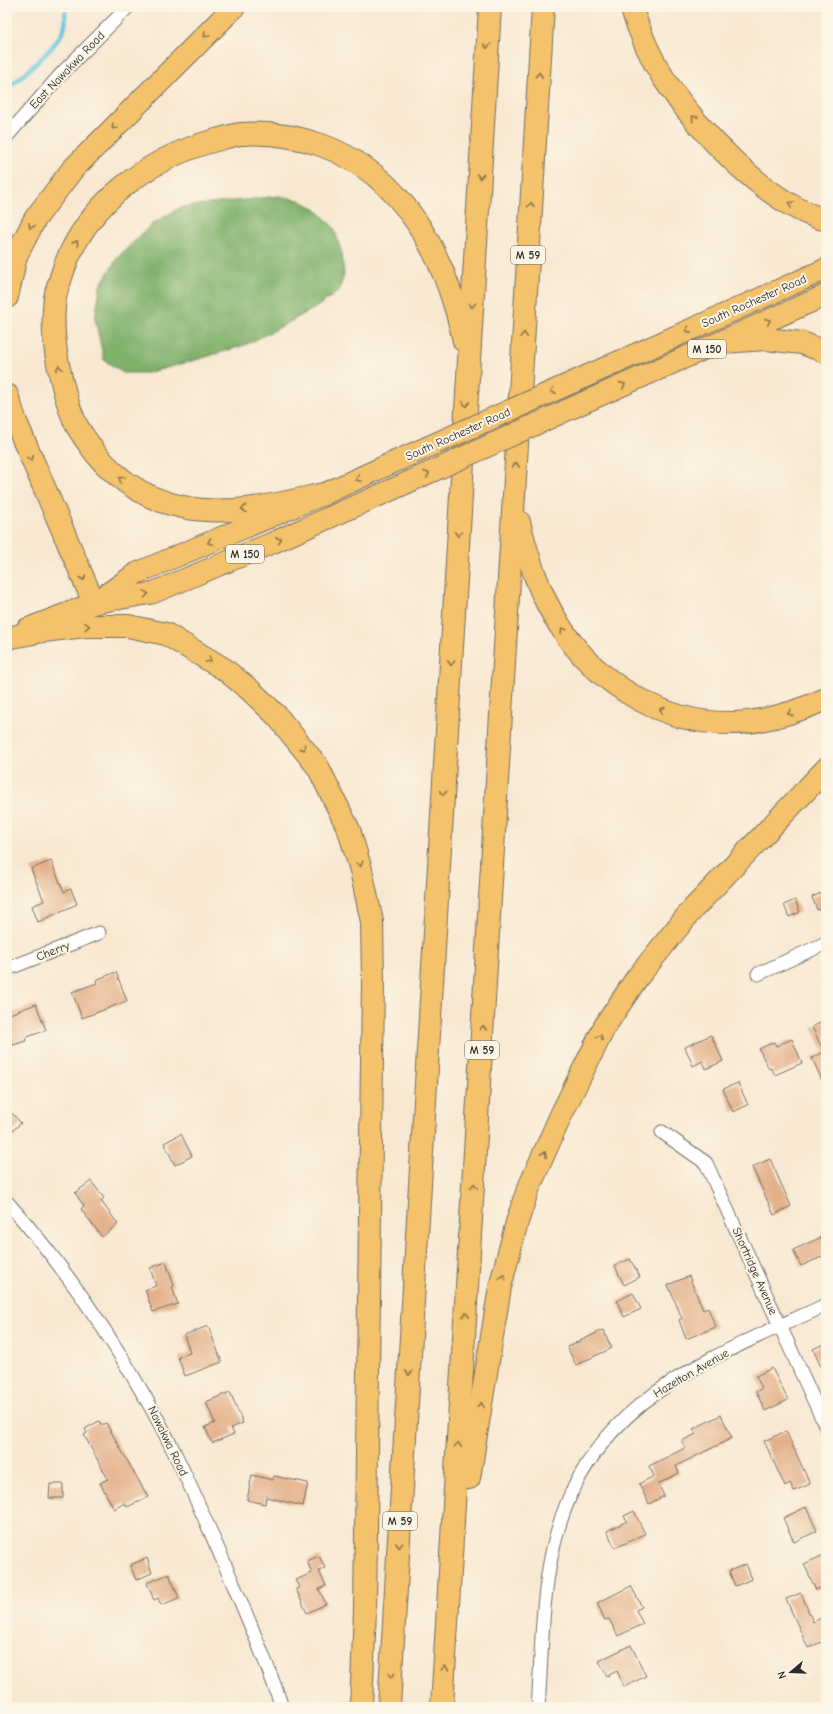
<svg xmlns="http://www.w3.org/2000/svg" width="833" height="1714" font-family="'Comic Neue',sans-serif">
  <rect width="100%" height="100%" fill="#fcf5e5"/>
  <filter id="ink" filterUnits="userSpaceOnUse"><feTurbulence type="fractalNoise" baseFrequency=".025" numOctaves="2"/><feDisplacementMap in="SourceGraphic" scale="8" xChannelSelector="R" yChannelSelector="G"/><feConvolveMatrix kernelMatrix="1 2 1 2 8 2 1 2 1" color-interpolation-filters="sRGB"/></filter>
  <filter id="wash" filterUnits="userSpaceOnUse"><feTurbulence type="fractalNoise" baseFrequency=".012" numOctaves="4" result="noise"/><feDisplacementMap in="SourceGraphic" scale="16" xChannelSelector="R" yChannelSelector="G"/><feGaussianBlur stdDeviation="0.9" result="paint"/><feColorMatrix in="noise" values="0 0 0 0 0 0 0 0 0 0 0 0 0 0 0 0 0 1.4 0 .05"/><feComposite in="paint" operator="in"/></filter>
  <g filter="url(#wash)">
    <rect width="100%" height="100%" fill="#f8e8d1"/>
    <!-- forest -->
    <polygon fill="#80b16b" stroke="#566e4b" points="279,196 299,200 317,210 334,228 342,254 344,275 339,291 315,308 273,331 245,345 199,359 148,373 123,373 104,360 95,319 100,286 117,258 152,224 181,207"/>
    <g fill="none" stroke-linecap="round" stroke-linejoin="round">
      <!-- stream -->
      <path stroke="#64c6e2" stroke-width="4.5" d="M7,89c16,-14 47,-39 56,-58 3,-6 3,-13 2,-19"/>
    </g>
    <g id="blocks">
      <!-- building -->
      <g fill="#e3b089">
        <polygon points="51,861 64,892 71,889 77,904 38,922 32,906 44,901 31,869"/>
        <polygon points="826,891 826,907 817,910 812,897"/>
        <polygon points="795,900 800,912 789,917 784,905"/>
        <polygon points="116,972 127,1001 82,1018 72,992 97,983 96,980"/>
        <polygon points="36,1004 46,1030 25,1038 26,1041 13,1045 7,1029 7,1015"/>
        <polygon points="826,1020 826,1089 812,1058 824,1052 812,1027"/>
        <polygon points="711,1035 723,1061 706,1069 703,1061 693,1066 685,1047"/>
        <polygon points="792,1039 802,1063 775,1075 771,1068 769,1069 759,1049 774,1042 776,1046"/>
        <polygon points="738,1083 748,1105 733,1112 723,1089"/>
        <polygon points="7,1108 21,1123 7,1136"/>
        <polygon points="181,1134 192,1156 175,1165 164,1143"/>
        <polygon points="770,1159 791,1206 774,1215 752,1167"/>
        <polygon points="91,1181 104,1198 101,1201 118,1224 102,1237 81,1209 84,1206 75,1193"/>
        <polygon points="826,1235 826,1255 801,1266 793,1250"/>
        <polygon points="630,1259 640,1277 624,1285 615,1266"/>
        <polygon points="166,1262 174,1286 172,1287 178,1304 153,1312 145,1290 156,1286 150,1268"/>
        <polygon points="689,1276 703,1310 708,1308 716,1327 686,1339 679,1320 682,1318 668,1285"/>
        <polygon points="633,1293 641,1309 624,1317 617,1301"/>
        <polygon points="208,1326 222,1362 185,1376 178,1357 190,1353 184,1335"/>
        <polygon points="603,1330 612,1348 576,1365 567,1347"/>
        <polygon points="826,1343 826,1378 813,1349"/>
        <polygon points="772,1368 788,1400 765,1411 756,1392 762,1388 756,1376"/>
        <polygon points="230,1392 243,1423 231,1428 234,1434 212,1443 205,1427 215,1423 206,1402"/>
        <polygon points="721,1415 732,1438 676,1466 679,1473 658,1484 664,1496 649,1504 639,1484 654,1476 649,1466 685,1448 682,1441 696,1434 693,1429"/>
        <polygon points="99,1421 102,1426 106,1423 148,1497 127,1507 125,1503 114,1509 100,1483 108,1479 84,1435 87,1433 85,1429"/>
        <polygon points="786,1431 810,1484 794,1491 790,1483 785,1486 764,1441"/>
        <polygon points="252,1475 273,1480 274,1476 308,1483 303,1506 266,1497 265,1504 247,1500"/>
        <polygon points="50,1484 63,1484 63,1498 49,1498"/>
        <polygon points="806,1507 817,1531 794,1542 783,1518"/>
        <polygon points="634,1511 645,1534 615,1548 607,1531 627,1521 624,1516"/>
        <polygon points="826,1554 826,1585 816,1590 804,1564"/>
        <polygon points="319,1556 325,1568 319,1571 326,1586 319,1589 326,1604 307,1613 296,1589 300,1587 296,1580 312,1573 307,1561"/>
        <polygon points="147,1558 152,1573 136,1580 130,1565"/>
        <polygon points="746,1564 752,1579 735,1586 729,1571"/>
        <polygon points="169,1574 179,1598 161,1605 158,1598 154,1600 147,1583"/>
        <polygon points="631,1586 642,1607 636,1610 643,1624 618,1636 609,1619 605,1620 597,1603"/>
        <polygon points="801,1593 813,1622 821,1618 826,1629 826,1640 808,1648 786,1599"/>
        <polygon points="631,1645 646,1676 624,1687 617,1671 607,1676 599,1661"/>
      </g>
    </g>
  </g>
  <g filter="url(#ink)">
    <use href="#blocks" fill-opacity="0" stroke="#736d65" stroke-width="1"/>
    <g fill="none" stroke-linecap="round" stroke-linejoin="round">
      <!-- street casing -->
      <g stroke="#736d65" stroke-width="15">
        <g id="street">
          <polyline points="7,136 63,72 128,7"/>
          <polyline points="7,969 99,933"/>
          <polyline points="758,974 826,943"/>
          <polyline points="662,1132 706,1163 826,1427"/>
          <path d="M7,1202c53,59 99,126 138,195 30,51 53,107 77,161 21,49 43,98 60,149"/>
          <path d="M538,1707c4,-51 3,-103 14,-154 31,-150 150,-191 274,-248"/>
        </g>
      </g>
      <!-- primary casing -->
      <g stroke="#736d65" stroke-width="23">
        <g id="primary">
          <polyline points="589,375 826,269"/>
          <polyline points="587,401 826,295"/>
          <polyline points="100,599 137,573 324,494 392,463"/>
          <polyline points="27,629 94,603 152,593 272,543 391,490"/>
        </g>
      </g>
      <!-- highway casing -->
      <g stroke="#736d65" stroke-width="24">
        <g id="highway">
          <path d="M631,7c8,24 19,50 33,72 33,50 102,125 162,141"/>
          <polyline points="7,297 16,256 35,219 72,170 234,7"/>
          <polyline points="722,342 766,339 802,343 826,352"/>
          <polyline points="7,395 16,422 94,603"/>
          <path d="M324,494c-46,10 -94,23 -141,13 -41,-8 -75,-33 -97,-67 -4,-6 -8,-11 -11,-18 -8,-18 -13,-38 -17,-58 -4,-21 -6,-44 -3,-66 1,-8 5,-16 7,-24 22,-69 86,-116 154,-134 8,-2 17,-5 25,-6 27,-2 54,2 80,11 84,30 125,113 143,196"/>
          <path d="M519,522c9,36 20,72 41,104 36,57 104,99 173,97 32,-1 64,-11 93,-24"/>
          <polyline points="7,638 43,631 85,626 128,626 166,634 224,669 251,691 277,716 318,767 349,830 361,870 372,922 373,982 365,1610 361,1707"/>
          <polyline points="469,1478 500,1287 517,1222 527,1192 561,1115 605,1026 637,978 691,911 826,769"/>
          <polyline points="389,1707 490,7"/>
          <polyline points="442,1707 543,7"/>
        </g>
      </g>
      <!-- street -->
      <use href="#street" stroke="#fff" stroke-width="13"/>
      <!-- primary -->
      <use href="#primary" stroke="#f3c26a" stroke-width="21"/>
      <!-- highway -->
      <use href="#highway" stroke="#f3c26a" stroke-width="22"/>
      <!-- primary-bridge casing -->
      <g stroke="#736d65" stroke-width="23" stroke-linecap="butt">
        <g id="primary-bridge">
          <polyline points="392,463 589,375"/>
          <polyline points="391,490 587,401"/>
        </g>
      </g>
      <!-- primary-bridge -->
      <use href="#primary-bridge" stroke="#f3c26a" stroke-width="21"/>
    </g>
    <!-- one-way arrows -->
    <defs><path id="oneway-chevron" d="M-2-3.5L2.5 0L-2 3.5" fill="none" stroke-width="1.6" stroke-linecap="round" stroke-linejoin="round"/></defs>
    <g stroke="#8f764a">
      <use href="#oneway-chevron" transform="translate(206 35) rotate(135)"/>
      <use href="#oneway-chevron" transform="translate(487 46) rotate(93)"/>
      <use href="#oneway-chevron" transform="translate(539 75) rotate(-87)"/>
      <use href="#oneway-chevron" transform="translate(694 118) rotate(-132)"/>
      <use href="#oneway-chevron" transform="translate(114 127) rotate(135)"/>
      <use href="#oneway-chevron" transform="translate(480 176) rotate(93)"/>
      <use href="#oneway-chevron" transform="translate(791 204) rotate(-151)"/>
      <use href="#oneway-chevron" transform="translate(531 205) rotate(-87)"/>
      <use href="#oneway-chevron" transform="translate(31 226) rotate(116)"/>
      <use href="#oneway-chevron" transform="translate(76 243) rotate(-61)"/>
      <use href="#oneway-chevron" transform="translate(472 305) rotate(93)"/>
      <use href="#oneway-chevron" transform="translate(768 321) rotate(-24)"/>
      <use href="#oneway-chevron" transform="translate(688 330) rotate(156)"/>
      <use href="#oneway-chevron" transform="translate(524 335) rotate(-87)"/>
      <use href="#oneway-chevron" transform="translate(59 368) rotate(-101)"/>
      <use href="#oneway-chevron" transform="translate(623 385) rotate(-24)"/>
      <use href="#oneway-chevron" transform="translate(553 391) rotate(156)"/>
      <use href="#oneway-chevron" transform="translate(466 404) rotate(93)"/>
      <use href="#oneway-chevron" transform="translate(31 458) rotate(67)"/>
      <use href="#oneway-chevron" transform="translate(516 465) rotate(-87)"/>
      <use href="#oneway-chevron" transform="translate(427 474) rotate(-24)"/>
      <use href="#oneway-chevron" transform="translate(121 479) rotate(-143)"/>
      <use href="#oneway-chevron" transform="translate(358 479) rotate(156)"/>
      <use href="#oneway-chevron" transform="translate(244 509) rotate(177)"/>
      <use href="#oneway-chevron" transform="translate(458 534) rotate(93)"/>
      <use href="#oneway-chevron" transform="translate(279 540) rotate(-24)"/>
      <use href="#oneway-chevron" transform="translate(210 542) rotate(157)"/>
      <use href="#oneway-chevron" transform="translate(83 578) rotate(67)"/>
      <use href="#oneway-chevron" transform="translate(146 594) rotate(-10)"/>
      <use href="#oneway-chevron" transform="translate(87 626) rotate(-2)"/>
      <use href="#oneway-chevron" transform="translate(563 630) rotate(-124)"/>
      <use href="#oneway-chevron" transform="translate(209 660) rotate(32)"/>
      <use href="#oneway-chevron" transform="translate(451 663) rotate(93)"/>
      <use href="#oneway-chevron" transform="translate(662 710) rotate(-162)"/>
      <use href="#oneway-chevron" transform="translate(790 713) rotate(162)"/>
      <use href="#oneway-chevron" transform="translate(303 748) rotate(53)"/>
      <use href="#oneway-chevron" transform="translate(443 793) rotate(93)"/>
      <use href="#oneway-chevron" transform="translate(360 864) rotate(74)"/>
      <use href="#oneway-chevron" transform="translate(483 1028) rotate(-87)"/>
      <use href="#oneway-chevron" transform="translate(600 1037) rotate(-64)"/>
      <use href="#oneway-chevron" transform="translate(544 1154) rotate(-66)"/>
      <use href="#oneway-chevron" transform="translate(474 1186) rotate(-87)"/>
      <use href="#oneway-chevron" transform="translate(503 1277) rotate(-76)"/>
      <use href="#oneway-chevron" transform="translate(466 1315) rotate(-87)"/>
      <use href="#oneway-chevron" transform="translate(409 1373) rotate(93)"/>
      <use href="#oneway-chevron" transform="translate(481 1405) rotate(-81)"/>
      <use href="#oneway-chevron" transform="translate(458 1445) rotate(-86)"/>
      <use href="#oneway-chevron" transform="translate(399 1545) rotate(93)"/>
      <use href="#oneway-chevron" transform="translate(445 1668) rotate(-87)"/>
      <use href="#oneway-chevron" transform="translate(391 1675) rotate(94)"/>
    </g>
  </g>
  <g text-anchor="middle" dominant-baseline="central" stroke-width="4" stroke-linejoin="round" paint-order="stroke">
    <!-- shield labels -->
    <g fill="#fcf5e5" stroke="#6a6863" stroke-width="1">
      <rect x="511" y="246" width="34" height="18" rx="3"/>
      <rect x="688" y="340" width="38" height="18" rx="3"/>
      <rect x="226" y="545" width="38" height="18" rx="3"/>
      <rect x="465" y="1041" width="34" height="18" rx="3"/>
      <rect x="383" y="1512" width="34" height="18" rx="3"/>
    </g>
    <g font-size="11" font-weight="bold" fill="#2b2b2b">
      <text x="528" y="255">M 59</text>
      <text x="707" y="349">M 150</text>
      <text x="245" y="554">M 150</text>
      <text x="482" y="1050">M 59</text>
      <text x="400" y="1521">M 59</text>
    </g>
    <!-- street labels -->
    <g font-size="12" fill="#2b2b2b" stroke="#fcf5e5">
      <text transform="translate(67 70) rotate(-46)">East Nawakwa Road</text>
      <text transform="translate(754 301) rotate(-24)">South Rochester Road</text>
      <text transform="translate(458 434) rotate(-24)">South Rochester Road</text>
      <text transform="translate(53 951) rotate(-21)">Cherry</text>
      <text transform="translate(755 1271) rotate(66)">Shortridge Avenue</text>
      <text transform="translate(691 1373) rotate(-30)">Hazelton Avenue</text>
      <text transform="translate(168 1441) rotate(64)">Nawakwa Road</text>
    </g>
  </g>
  <!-- margin -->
  <rect width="833" height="1714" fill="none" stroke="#fcf5e5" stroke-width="24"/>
  <!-- north arrow -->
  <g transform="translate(791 1672) rotate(251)" stroke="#fcf5e5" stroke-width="3" paint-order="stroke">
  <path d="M0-3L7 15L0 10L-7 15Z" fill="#2b2b2b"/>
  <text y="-6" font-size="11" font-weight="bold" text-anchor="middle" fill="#2b2b2b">N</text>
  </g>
</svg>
